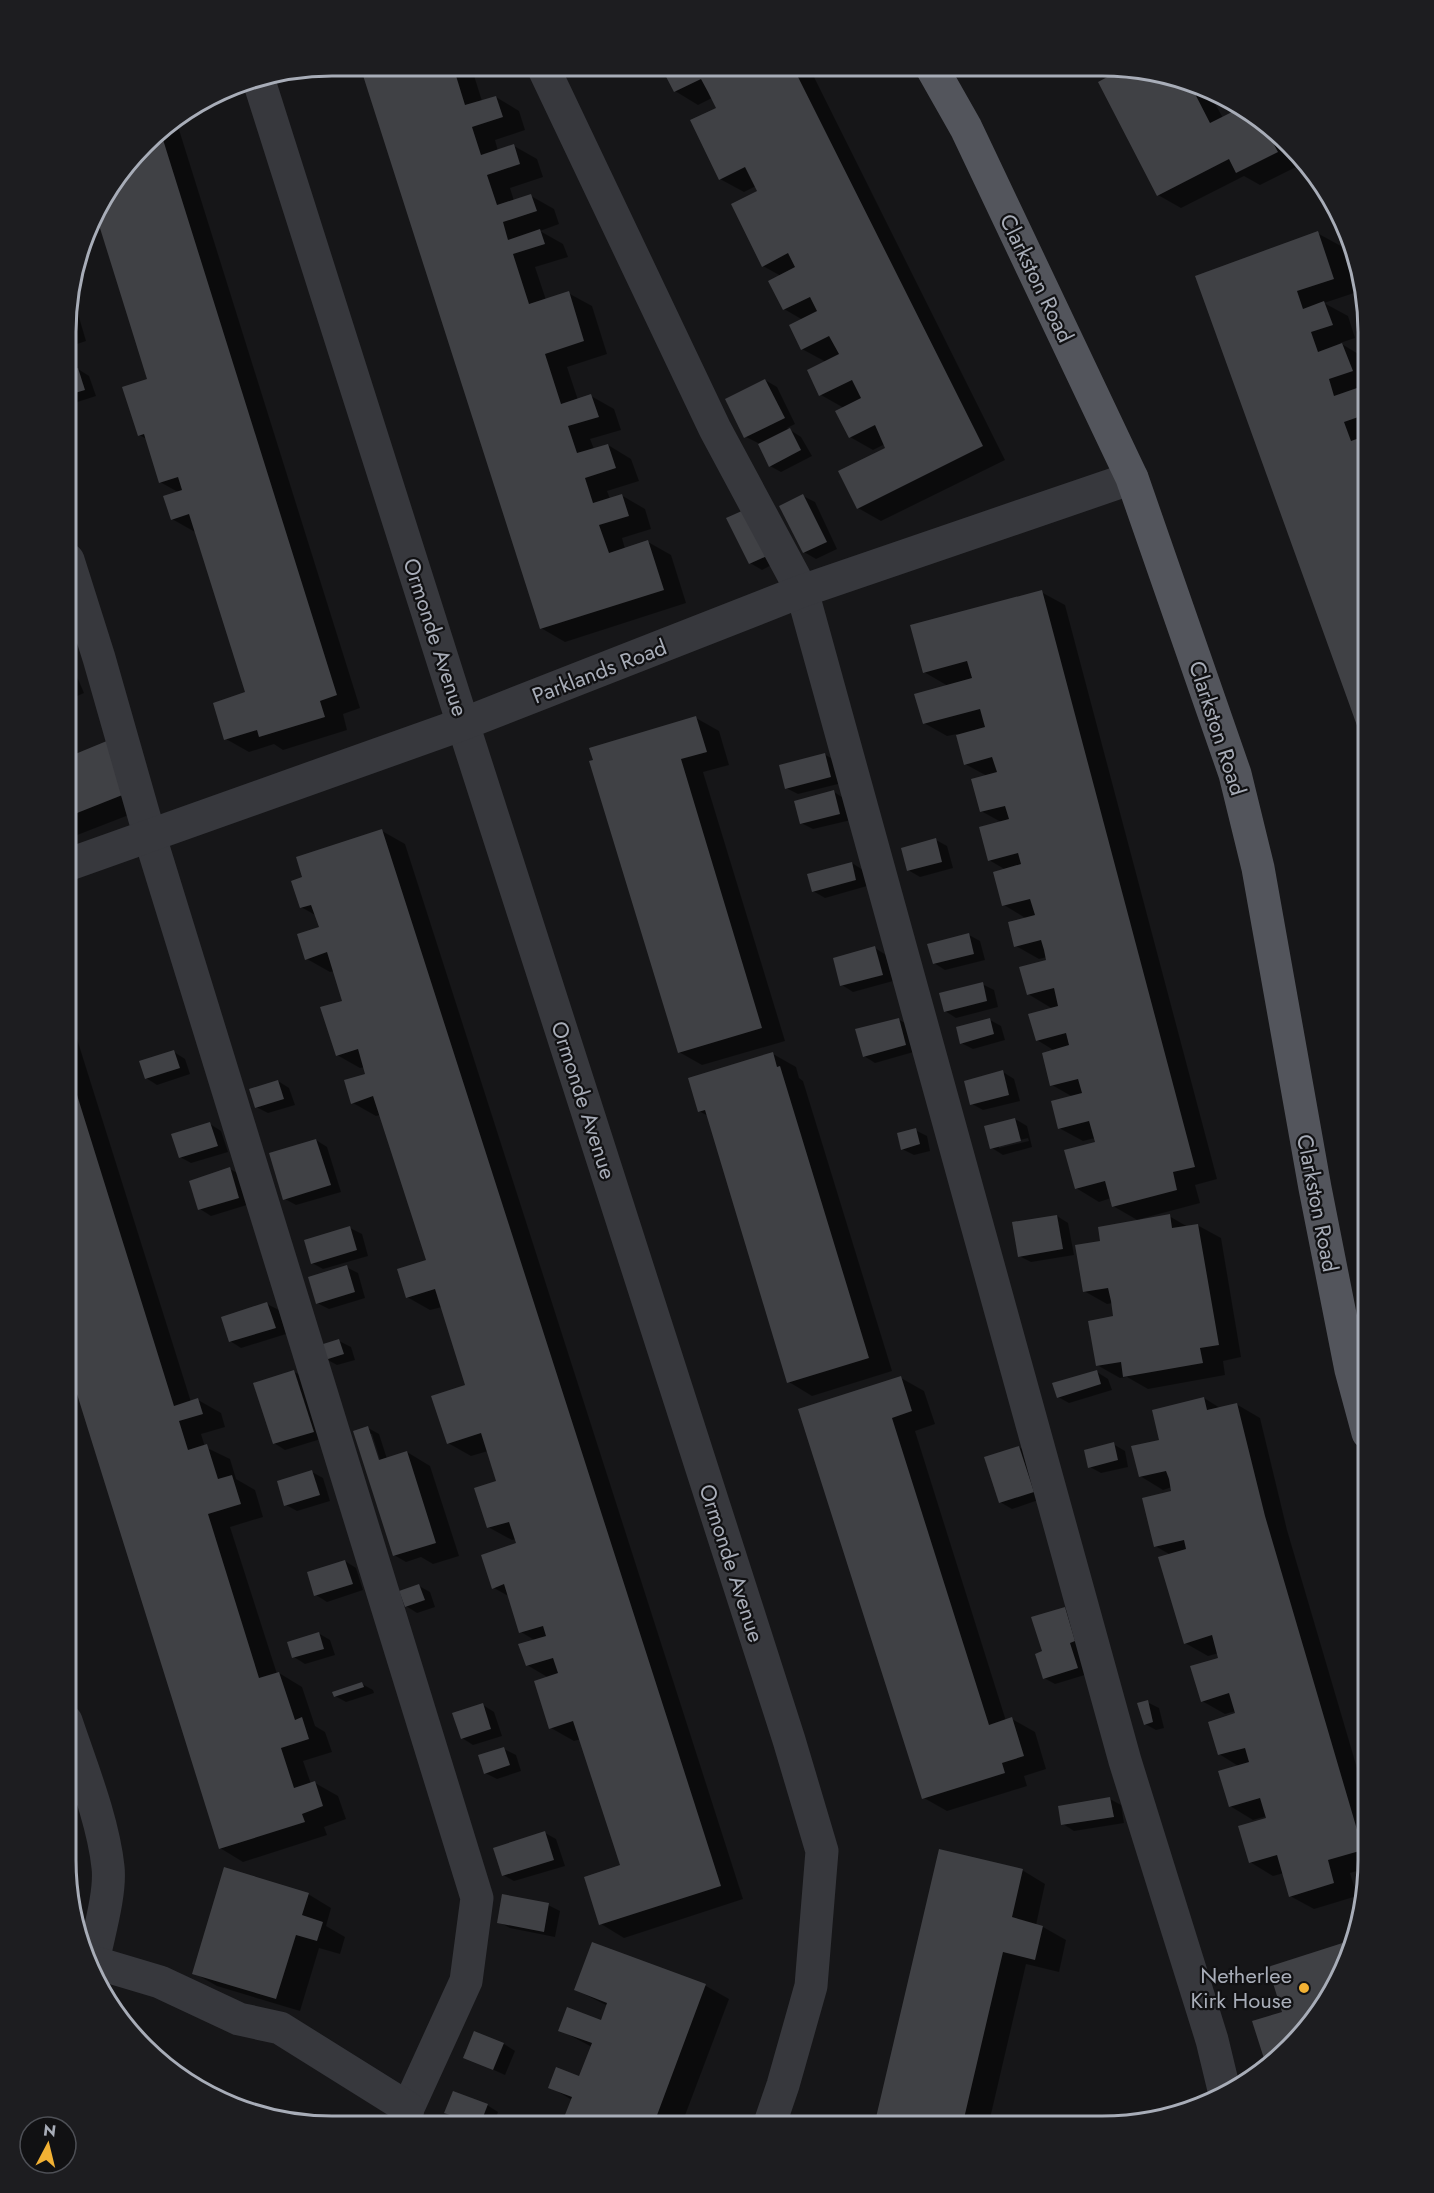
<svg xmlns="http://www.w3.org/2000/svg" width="1434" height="2193" font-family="Jost,sans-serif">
  <rect width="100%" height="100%" fill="#161618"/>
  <!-- shadow -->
  <g fill="#0007" fill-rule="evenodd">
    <polygon points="362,66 471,66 482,101 496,97 519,111 525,130 495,140 498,151 514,146 537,159 543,177 510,188 514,201 531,196 554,209 559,224 540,231 563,244 568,257 535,267 546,300 568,293 592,306 607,354 567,367 578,400 591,396 614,409 621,430 590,439 594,449 608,445 631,459 639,481 607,491 610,499 621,495 645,509 651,529 622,538 625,549 648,542 671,555 686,603 565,642 541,628"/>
    <polygon points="663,67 809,67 1005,460 881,521 858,508 887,448 885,444 873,450 850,437 844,408 821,395 826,362 802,349 803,320 784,309 781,276 763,266 759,192 756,186 744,192 720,179 718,108 712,98 698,105 675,91"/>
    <polygon points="1095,68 1136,68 1203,86 1210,90 1208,91 1223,118 1242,109 1263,121 1292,149 1300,165 1260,185 1244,176 1181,208 1158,195 1109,78"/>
    <polygon points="176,120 360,708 343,714 347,730 283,750 274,744 249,752 226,739 247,693 195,532 172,519 178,492 160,482 147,439 139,435 149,380 96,211 157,132"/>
    <polygon points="1317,233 1341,246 1357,292 1324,303 1348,316 1355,338 1340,343 1365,358 1368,365 1368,386 1358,390 1368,396 1368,745 1365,744 1197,276"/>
    <polygon points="71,290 86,341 68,347 68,298"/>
    <polygon points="78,369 89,376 96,396 68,405 68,372"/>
    <polygon points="765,380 777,387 795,424 787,428 801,437 812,456 781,472 770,466 758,443 746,437"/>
    <polygon points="803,496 815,502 837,549 816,559 804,552"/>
    <polygon points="755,518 777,562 762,570 750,563"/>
    <polygon points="1041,592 1065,605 1217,1179 1195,1185 1200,1203 1140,1219 1140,1221 1169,1216 1188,1227 1197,1225 1221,1238 1241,1357 1223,1361 1225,1375 1148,1389 1127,1377 1120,1378 1097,1365 1115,1317 1113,1303 1107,1304 1084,1291 1101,1242 1139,1221 1113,1206 1111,1198 1099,1202 1076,1188 1096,1143 1095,1138 1083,1141 1059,1128 1073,1097 1052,1085 1055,1051 1037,1040 1053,1009 1028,994 1048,961 1047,957 1039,959 1016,946 1027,919 1004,905 1006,870 989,860 1001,822 981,811 987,776 965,764 957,734 947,736 924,723 948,686 924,672"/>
    <polygon points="68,668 75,672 84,693 68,700"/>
    <polygon points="696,718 719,731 729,765 703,772 785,1041 702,1065 679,1052 591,762"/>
    <polygon points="114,740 157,804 67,839 68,758"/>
    <polygon points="824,754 836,761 842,783 798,794 786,788"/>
    <polygon points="834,792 845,799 851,820 813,829 801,823"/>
    <polygon points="382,831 405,844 743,1899 624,1938 601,1924 622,1866 581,1739 574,1741 551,1728 549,1678 527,1665 536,1641 521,1632 510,1597 494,1588 518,1544 516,1539 512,1540 488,1527 498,1482 488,1451 471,1456 448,1443 467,1386 442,1307 430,1310 407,1297 428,1261 380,1115 376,1116 353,1103 367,1075 365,1067 360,1068 337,1055 344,1002 334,971 330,972 307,959 321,928 317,916 301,907 304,878"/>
    <polygon points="936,840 947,846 953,868 920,877 908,870"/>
    <polygon points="852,863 863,870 867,886 825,898 813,891"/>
    <polygon points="969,935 980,941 985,960 945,970 934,963"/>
    <polygon points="875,948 886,955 893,981 853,992 842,985"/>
    <polygon points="982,984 994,990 998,1007 956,1018 945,1011"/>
    <polygon points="67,1007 191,1402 198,1400 221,1413 225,1427 201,1434 205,1447 230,1459 236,1479 255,1490 263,1517 230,1527 277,1674 279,1673 302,1687 315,1726 325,1732 332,1752 303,1761 311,1784 315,1783 338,1796 346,1819 324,1827 327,1835 243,1862 220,1848 67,1358"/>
    <polygon points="898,1019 910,1026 917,1051 875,1063 864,1056"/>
    <polygon points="990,1020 1001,1026 1005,1040 973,1049 961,1043"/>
    <polygon points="174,1052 185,1059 190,1074 157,1085 146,1078"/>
    <polygon points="773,1054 796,1067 799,1078 803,1081 892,1371 812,1396 789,1382 708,1116 699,1111"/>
    <polygon points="1003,1072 1014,1079 1020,1101 983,1110 972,1104"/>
    <polygon points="278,1081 289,1088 295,1105 268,1113 256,1107"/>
    <path d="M1015,1119l12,7 5,21 -29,8 -11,-7zM1028,1138l1,3 -30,7v-3z"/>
    <polygon points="210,1124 221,1131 228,1152 191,1163 180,1157"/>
    <polygon points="915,1130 927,1136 930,1151 914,1155 902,1149"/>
    <polygon points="316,1140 327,1147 341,1192 296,1205 285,1199"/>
    <polygon points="230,1169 241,1175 250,1204 211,1216 200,1209"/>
    <polygon points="1057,1216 1068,1223 1074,1255 1031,1262 1019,1256"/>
    <polygon points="350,1228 362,1234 368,1256 323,1269 312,1263"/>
    <polygon points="346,1267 358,1273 365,1298 329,1309 317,1303"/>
    <polygon points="267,1304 279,1310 286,1334 241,1348 230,1341"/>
    <polygon points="339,1341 351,1347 355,1360 337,1365 326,1359"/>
    <polygon points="294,1372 306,1378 324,1438 285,1450 274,1443"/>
    <polygon points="1097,1372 1108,1379 1112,1390 1069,1403 1058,1397"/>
    <polygon points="901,1378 924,1391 935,1424 915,1431 1006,1721 1012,1719 1035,1732 1046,1769 1024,1776 1027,1786 947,1811 924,1798 800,1410"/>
    <polygon points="1204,1398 1220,1408 1236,1404 1260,1418 1287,1530 1367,1802 1367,1868 1350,1873 1357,1896 1314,1909 1290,1896 1284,1873 1273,1876 1250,1862 1268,1819 1267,1816 1253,1820 1230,1806 1240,1767 1219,1754 1237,1714 1236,1711 1225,1714 1202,1701 1220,1659 1219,1653 1208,1656 1185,1643 1171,1555 1155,1546 1173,1492 1172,1487 1163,1490 1140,1476 1161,1441"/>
    <path d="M368,1428l11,6 8,25 20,-7 23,14 29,90 -26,8 -12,-7 -15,5 -12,-7 -40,-123zM369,1434h3l10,32 -3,1z"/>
    <polygon points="1113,1444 1125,1451 1128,1467 1101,1473 1090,1467"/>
    <polygon points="1019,1447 1030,1454 1044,1498 1012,1509 1000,1502"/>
    <polygon points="312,1472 323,1478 330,1501 297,1511 286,1505"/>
    <polygon points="345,1561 356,1568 363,1590 327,1602 316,1595"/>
    <polygon points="419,1586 430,1592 435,1607 417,1613 406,1606"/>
    <polygon points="1065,1609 1076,1616 1088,1674 1055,1684 1044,1678 1044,1652"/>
    <polygon points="318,1633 330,1640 335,1655 305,1664 294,1657"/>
    <polygon points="362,1684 373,1690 374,1693 346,1702 335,1696"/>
    <polygon points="1147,1702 1159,1708 1164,1728 1156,1730 1145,1724"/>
    <polygon points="483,1705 494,1712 502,1736 473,1745 462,1738"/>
    <polygon points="504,1749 516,1755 521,1771 497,1779 485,1773"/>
    <polygon points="1110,1799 1121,1805 1124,1823 1074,1831 1063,1824"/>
    <polygon points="545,1833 556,1839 565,1866 514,1881 503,1875"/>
    <polygon points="940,1851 1022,1870 1045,1884 1036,1925 1043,1927 1066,1940 1059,1972 1026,1964 988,2127 876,2126"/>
    <polygon points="308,1894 331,1908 326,1926 345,1937 340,1954 319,1948 300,2011 217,1986 194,1973"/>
    <polygon points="548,1905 560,1911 555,1937 510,1928 499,1922"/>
    <polygon points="593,1944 706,1986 729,1999 681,2126 563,2125 572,2100 550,2087 580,2078 592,2047 560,2030 602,2022 608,2006 576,1990"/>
    <polygon points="504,2044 515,2051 505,2075 465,2057"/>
    <polygon points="487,2105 498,2112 493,2125 474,2125 446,2112"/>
    <polygon points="542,2120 557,2125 540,2125"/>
  </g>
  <!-- building -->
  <g fill="#404145">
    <polygon points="360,66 453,66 465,105 496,96 503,117 472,127 481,155 514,144 520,164 487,175 497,205 531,194 537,211 503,222 508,240 540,229 545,244 513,254 529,304 569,291 584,341 545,354 561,404 591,394 599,417 568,426 577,453 608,444 616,468 585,478 593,503 622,494 629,516 599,525 609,553 648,540 664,590 540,629"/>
    <polygon points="661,67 793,67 983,446 857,509 838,471 885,448 875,425 849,438 835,411 861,398 852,380 819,396 807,370 839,354 829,336 801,350 789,325 817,311 810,297 783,310 768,281 795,267 788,253 762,267 731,204 757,191 745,167 719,180 690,120 716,108 708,92 701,79 674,92"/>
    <polygon points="1124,68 1136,68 1189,82 1210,123 1240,108 1261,120 1278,152 1236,173 1229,159 1157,196 1098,82"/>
    <polygon points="160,130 337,695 320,701 325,717 259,737 257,730 224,740 213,703 245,692 189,514 171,520 163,496 182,490 178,477 159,483 144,434 138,436 122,387 147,379 95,212 157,132"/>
    <polygon points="1324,190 1336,210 1331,212 1322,191"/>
    <polygon points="1318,231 1334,279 1297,291 1303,309 1324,301 1333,325 1311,332 1318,352 1342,343 1353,371 1329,379 1334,396 1357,388 1367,414 1344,422 1351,441 1368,435 1368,463 1360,466 1368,485 1368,743 1364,745 1195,276"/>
    <polygon points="78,368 85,390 68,395 68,371"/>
    <polygon points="765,379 785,418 744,438 725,399"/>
    <polygon points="790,428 801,450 769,467 758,444"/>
    <polygon points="803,494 827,542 803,553 779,506"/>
    <polygon points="744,510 767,556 749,564 726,518"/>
    <polygon points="1042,590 1195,1167 1173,1172 1177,1190 1112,1207 1105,1181 1075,1189 1064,1150 1095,1142 1089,1121 1058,1129 1051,1101 1082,1093 1078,1079 1050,1086 1042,1053 1069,1045 1066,1033 1036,1041 1028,1014 1058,1006 1054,988 1027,995 1019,967 1046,960 1044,950 1041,940 1014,947 1008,922 1035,915 1030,899 1002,906 993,872 1021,864 1018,853 988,861 979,827 1009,819 1005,806 980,812 971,779 997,772 992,757 964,765 956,735 985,727 980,709 923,724 914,694 972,678 967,661 923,673 910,625"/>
    <polygon points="696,716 707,752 681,759 762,1028 678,1053 589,761 593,760 589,748"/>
    <polygon points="114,738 135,790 67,817 68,757"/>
    <polygon points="825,753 831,777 785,789 779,765"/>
    <polygon points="834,790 840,814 800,824 794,801"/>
    <polygon points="382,829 721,1886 599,1925 584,1877 620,1865 573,1721 549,1729 534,1681 558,1673 553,1658 526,1666 518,1644 546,1636 543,1626 519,1633 504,1584 492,1589 481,1555 516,1543 509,1522 487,1528 474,1488 496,1481 481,1433 447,1444 431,1396 465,1385 435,1289 406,1298 397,1269 426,1260 373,1096 351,1104 344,1080 365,1074 358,1049 336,1056 320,1007 342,1001 327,952 305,960 297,934 319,927 311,905 300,908 291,881 302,877 296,857"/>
    <polygon points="936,838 942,862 907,871 901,848"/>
    <polygon points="852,862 856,880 812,892 807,874"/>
    <polygon points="969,933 974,954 933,964 927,944"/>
    <polygon points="875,946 883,975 840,986 833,958"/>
    <polygon points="983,982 987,1001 944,1012 939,993"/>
    <polygon points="899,1018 906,1045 863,1057 855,1029"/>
    <polygon points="990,1018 994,1034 960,1044 956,1027"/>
    <polygon points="174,1050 180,1068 145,1079 139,1061"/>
    <polygon points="773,1052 777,1067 780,1066 869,1358 787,1383 705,1110 698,1112 688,1078"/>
    <polygon points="68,1066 174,1406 198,1398 203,1414 179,1421 188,1450 207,1444 218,1479 232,1475 241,1504 208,1514 259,1678 279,1672 295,1720 302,1717 309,1739 281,1748 294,1788 315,1781 323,1806 302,1814 305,1822 219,1849 67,1362"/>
    <polygon points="1003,1070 1009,1095 970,1105 964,1081"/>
    <polygon points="278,1080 284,1099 255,1108 249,1089"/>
    <polygon points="1015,1118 1021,1141 990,1149 984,1126"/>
    <polygon points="210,1122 218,1146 179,1158 171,1134"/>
    <polygon points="916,1128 920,1144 901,1150 897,1133"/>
    <polygon points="316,1139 331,1185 283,1200 269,1153"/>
    <polygon points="230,1167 239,1198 198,1210 189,1181"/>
    <polygon points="1170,1214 1172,1228 1198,1224 1219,1345 1200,1348 1203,1363 1123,1377 1121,1362 1096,1366 1088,1321 1113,1316 1111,1301 1108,1288 1083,1292 1075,1245 1100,1241 1098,1227"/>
    <polygon points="1057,1215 1063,1249 1018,1257 1012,1222"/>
    <polygon points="350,1226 357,1250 311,1264 304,1240"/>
    <polygon points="347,1265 355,1292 316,1304 308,1277"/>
    <polygon points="267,1302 276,1328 229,1342 221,1317"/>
    <polygon points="339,1339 344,1354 325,1360 320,1345"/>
    <polygon points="294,1370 314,1432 273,1444 253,1383"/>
    <polygon points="1097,1370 1101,1384 1057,1398 1052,1383"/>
    <polygon points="901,1376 912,1411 892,1418 989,1725 1012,1717 1024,1756 1002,1763 1005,1773 922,1799 798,1409"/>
    <polygon points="1204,1397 1207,1410 1237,1403 1265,1516 1363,1850 1328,1860 1334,1883 1289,1897 1277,1855 1249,1863 1238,1826 1266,1818 1260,1798 1229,1807 1218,1771 1249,1762 1245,1748 1218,1755 1208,1722 1235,1713 1229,1693 1201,1702 1190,1666 1218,1658 1212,1635 1184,1644 1158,1557 1186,1549 1184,1540 1154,1547 1142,1498 1171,1491 1169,1479 1166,1471 1139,1477 1131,1446 1159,1440 1152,1410"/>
    <polygon points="368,1426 379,1460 407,1451 436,1543 393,1556 353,1431"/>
    <polygon points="1114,1442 1118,1460 1088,1468 1084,1450"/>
    <polygon points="1019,1446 1034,1492 999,1503 984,1457"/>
    <polygon points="312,1470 320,1495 284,1506 277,1481"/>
    <polygon points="345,1560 353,1584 314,1596 307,1572"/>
    <polygon points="419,1584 425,1600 405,1607 399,1591"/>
    <polygon points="1065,1607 1075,1641 1070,1643 1078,1668 1043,1679 1035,1654 1042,1651 1031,1617"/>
    <polygon points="319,1632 324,1649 292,1658 287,1642"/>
    <polygon points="362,1682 364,1687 334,1697 332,1692"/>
    <polygon points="1148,1700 1153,1722 1144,1725 1137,1703"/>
    <polygon points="483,1703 491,1729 461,1739 452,1713"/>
    <polygon points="504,1747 510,1765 484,1774 478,1755"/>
    <polygon points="1110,1797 1114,1817 1061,1825 1058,1806"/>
    <polygon points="545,1831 554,1860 502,1876 493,1848"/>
    <polygon points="939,1849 1023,1869 1012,1917 1043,1926 1035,1960 1003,1952 962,2127 874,2126"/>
    <polygon points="224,1867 309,1893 302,1915 323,1922 317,1941 296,1935 276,1999 192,1974"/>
    <polygon points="502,1894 549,1903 544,1932 497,1923"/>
    <polygon points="1355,1939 1354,1946 1323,2009 1267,2068 1252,2021 1282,2012 1268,1967"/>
    <polygon points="592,1942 706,1984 653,2126 561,2125 572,2097 548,2088 556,2067 579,2076 592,2043 558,2031 567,2007 601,2020 607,2003 574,1990"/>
    <polygon points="474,2031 504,2043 493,2070 463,2058"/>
    <polygon points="453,2091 488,2104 480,2125 444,2113"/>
  </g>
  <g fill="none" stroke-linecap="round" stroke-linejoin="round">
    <!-- minor -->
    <g stroke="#37383d" stroke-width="33">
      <polyline points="543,67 715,429 802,591 1125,1761 1212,2040 1225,2094"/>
      <polyline points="259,81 463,724 789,1740 822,1851 811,1986 783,2085 769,2126"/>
      <polyline points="68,560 99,658 150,837 477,1898 466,1981 408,2108 405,2125"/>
      <polyline points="67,865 463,724 802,591 1132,478"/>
      <path d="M66,1721c15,45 37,99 42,146 3,26 -10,69 -15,95l-4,5"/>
      <polyline points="93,1962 160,1982 239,2019 280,2028 408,2108"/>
    </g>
    <!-- major -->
    <polyline stroke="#53555c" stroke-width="33" points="932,68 966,128 1132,478 1235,774 1258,868 1315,1188 1351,1370 1368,1433"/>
  </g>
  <!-- markers -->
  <circle fill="#f2b134" stroke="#111113" stroke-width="2" cx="1304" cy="1988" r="6"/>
  <g text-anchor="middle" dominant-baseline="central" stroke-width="4.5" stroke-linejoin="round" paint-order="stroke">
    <!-- street labels -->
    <g font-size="22" fill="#a8adb8" stroke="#111113">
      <text transform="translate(1037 278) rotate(64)">Clarkston Road</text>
      <text transform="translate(436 637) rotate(72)">Ormonde Avenue</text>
      <text transform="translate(599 671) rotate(-21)">Parklands Road</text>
      <text transform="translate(1218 728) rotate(72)">Clarkston Road</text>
      <text transform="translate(584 1100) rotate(72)">Ormonde Avenue</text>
      <text transform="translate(1318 1203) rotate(79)">Clarkston Road</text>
      <text transform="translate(732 1563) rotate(72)">Ormonde Avenue</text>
    </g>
    <!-- poi labels -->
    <g font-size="22" fill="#a8adb8" stroke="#111113" text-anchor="end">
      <text x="1292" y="1975">Netherlee<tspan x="1292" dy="25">Kirk House</tspan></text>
    </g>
  </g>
  <!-- crop -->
  <path d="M0 0H1434V2193H0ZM332 76H1102A256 256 0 0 1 1358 332V1860A256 256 0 0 1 1102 2116H332A256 256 0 0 1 76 1860V332A256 256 0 0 1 332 76Z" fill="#1d1d20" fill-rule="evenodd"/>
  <path fill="none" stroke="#a8adb8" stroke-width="3" d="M332 76H1102A256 256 0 0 1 1358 332V1860A256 256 0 0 1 1102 2116H332A256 256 0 0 1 76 1860V332A256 256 0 0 1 332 76Z"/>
  <!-- north arrow -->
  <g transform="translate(48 2145) rotate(7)"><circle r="28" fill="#111113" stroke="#4d4f55" stroke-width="1.5"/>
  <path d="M0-4.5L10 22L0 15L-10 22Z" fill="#f2b134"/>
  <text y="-9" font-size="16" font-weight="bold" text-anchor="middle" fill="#a8adb8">N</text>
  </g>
</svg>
